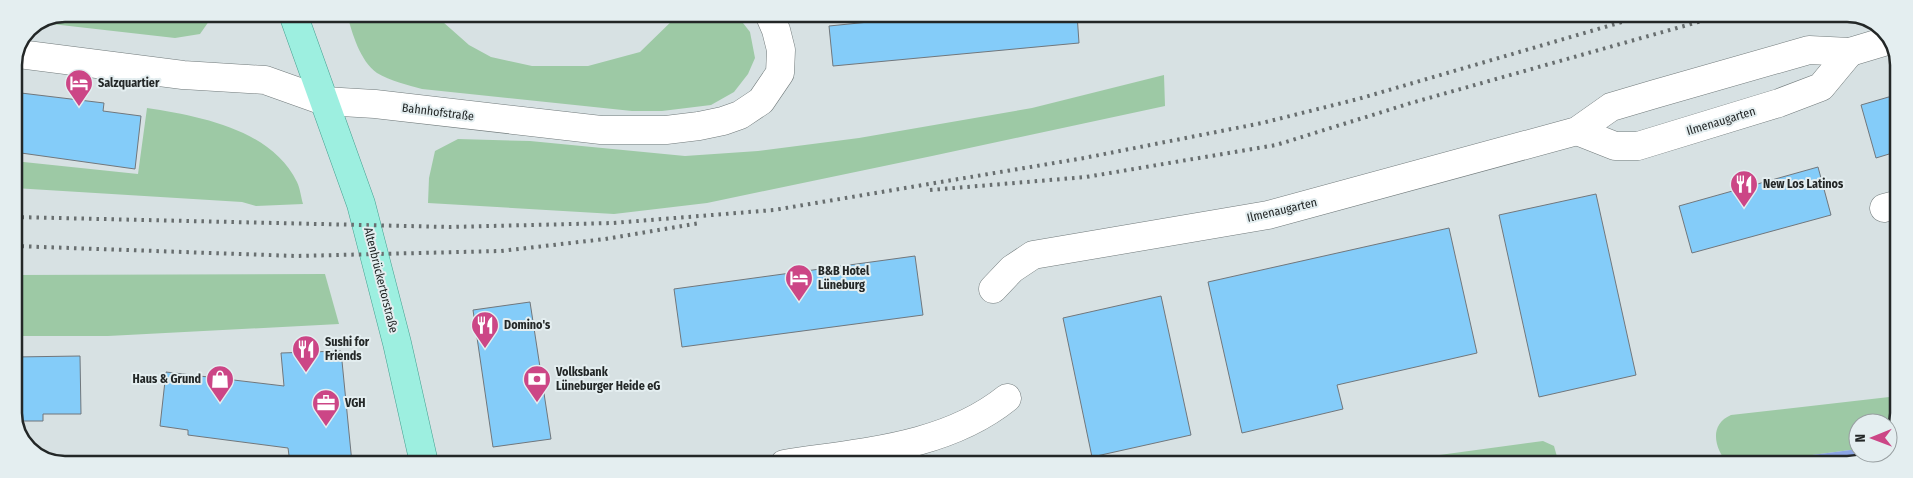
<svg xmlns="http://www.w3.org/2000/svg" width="1913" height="478" font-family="'Fira Sans Condensed',sans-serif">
  <rect width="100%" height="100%" fill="#d7e1e3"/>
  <!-- green -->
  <g fill="#9dc9a5">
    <polygon points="66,14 214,14 200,34 175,38 43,23"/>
    <path d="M347,14h87l35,31 22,12 41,9h56l52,-14 39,-38h57l14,18 5,26 -7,16 -14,18 -23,13 -49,6h-30l-210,-22c-14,-4 -32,-8 -45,-16 -17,-12 -25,-40 -30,-59z"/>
    <polygon points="1164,75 1165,106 932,156 707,203 614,214 428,203 429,178 435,151 458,139 530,141 685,156 758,151 859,138 1032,108"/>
    <path d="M147,108c52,8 124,21 150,74 3,6 4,15 6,22l-47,2 -14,-4 -228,-14v-27l124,13z"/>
    <polygon points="325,274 339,324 108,336 14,336 14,275"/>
    <path d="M1898,396v27l-10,17v-17h-30v26l-115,15h-15c-13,-15 -20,-39 3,-49z"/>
    <polygon points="1543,441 1554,446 1559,464 1373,464"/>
  </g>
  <!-- water -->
  <polygon fill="#8ba5e4" points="1858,449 1858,453 1877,453 1847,464 1743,464"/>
  <!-- building -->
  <g fill="#84ccf9" stroke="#71777c">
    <polygon points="949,14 1077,14 1079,43 833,66 829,26"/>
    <polygon points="21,93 104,103 103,111 141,116 135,169 14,152 20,123 14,122 14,118"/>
    <polygon points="1899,94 1899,151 1876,158 1861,105"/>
    <polygon points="1818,167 1831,215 1692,253 1679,206"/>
    <polygon points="1596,194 1636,375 1539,397 1499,215"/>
    <polygon points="1449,228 1477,353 1337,385 1343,409 1242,433 1208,282"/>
    <polygon points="915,256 923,315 682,347 674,289"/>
    <polygon points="1161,296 1191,435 1092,457 1063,318"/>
    <polygon points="530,302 551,439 493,447 473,310"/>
    <polygon points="341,351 352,463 290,463 288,448 188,435 188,430 160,426 166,372 284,386 281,353"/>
    <polygon points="80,356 81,414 43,414 43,421 15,421 14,357"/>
  </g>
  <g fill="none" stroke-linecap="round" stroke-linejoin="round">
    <!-- minor casing -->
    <g stroke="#717a7b" stroke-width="29">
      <g id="minor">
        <polyline points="19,54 183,75 265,80 324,101 375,104 601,130 666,130 699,126 723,121 740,115 761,101 780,73 781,50 776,30 769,14"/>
        <polyline points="1577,131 1615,146 1638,146 1779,103 1821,87 1850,52"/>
        <polyline points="1884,208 1899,204"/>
        <polyline points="993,289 1012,269 1033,255 1268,215 1577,131 1611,107 1655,94 1809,50 1850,52 1890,40"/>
        <path d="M784,464c76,-12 161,-16 223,-66"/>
      </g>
    </g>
    <!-- major casing -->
    <g stroke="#47a292" stroke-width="29">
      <polyline id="major" points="293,14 361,204 397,343 424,463"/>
    </g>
    <!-- minor -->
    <use href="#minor" stroke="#fff" stroke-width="28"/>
    <!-- major -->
    <use href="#major" stroke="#9defe0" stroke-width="28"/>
    <!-- rail -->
    <g stroke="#686e6f" stroke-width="4" stroke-dasharray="2.5 5" stroke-linecap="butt">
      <polyline points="930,190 1086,177 1276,145 1411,103 1723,15"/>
      <polyline points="14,217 450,227 613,223 774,210 1084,158 1262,123 1358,99 1646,15"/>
      <polyline points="14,246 296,256 501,251 605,239 700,223"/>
    </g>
  </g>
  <!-- icons -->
  <defs>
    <g id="hotel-pin" transform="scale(1.4375)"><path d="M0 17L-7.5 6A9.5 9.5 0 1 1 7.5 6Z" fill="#cc4686" stroke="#e4eef0"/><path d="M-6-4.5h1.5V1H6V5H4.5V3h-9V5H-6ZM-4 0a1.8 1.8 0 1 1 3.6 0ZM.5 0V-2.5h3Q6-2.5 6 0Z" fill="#fff"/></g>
    <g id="restaurant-pin" transform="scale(1.4375)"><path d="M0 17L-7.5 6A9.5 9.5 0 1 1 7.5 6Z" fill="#cc4686" stroke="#e4eef0"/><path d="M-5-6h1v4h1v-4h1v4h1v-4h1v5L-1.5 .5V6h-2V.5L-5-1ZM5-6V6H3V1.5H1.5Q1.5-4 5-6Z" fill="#fff"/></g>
    <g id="shop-pin" transform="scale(1.4375)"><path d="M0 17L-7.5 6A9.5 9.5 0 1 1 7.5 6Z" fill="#cc4686" stroke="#e4eef0"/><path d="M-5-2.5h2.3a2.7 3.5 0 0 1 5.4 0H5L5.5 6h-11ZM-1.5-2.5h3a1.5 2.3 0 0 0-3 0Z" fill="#fff"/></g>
    <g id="bank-pin" transform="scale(1.4375)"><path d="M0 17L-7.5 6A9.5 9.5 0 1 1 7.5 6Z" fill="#cc4686" stroke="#e4eef0"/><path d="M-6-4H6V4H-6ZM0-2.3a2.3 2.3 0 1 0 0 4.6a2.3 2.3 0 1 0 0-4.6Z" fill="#fff"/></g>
    <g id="office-pin" transform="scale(1.4375)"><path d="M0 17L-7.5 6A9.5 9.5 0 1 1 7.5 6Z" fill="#cc4686" stroke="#e4eef0"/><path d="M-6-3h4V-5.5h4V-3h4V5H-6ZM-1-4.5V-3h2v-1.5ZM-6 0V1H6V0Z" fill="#fff"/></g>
  </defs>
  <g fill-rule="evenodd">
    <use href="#hotel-pin" x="79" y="83"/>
    <use href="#restaurant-pin" x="1744" y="184"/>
    <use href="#hotel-pin" x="799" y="278"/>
    <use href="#restaurant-pin" x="485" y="325"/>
    <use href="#restaurant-pin" x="306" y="349"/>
    <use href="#shop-pin" x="220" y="379"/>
    <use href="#bank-pin" x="537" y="379"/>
    <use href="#office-pin" x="326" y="403"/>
  </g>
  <g text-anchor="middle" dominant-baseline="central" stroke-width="4" stroke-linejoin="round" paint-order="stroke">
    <!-- poi labels -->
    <g font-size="12" font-weight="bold" fill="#232727" stroke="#e4eef0" text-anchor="start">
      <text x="98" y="83">Salzquartier</text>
      <text x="1763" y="184">New Los Latinos</text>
      <text x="818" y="271">B&amp;B Hotel<tspan x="818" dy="14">Lüneburg</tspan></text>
      <text x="504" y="325">Domino's</text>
      <text x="325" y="342">Sushi for<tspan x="325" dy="14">Friends</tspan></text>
      <text x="556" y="372">Volksbank<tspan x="556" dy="14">Lüneburger Heide eG</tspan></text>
      <text x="201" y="379" text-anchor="end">Haus &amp; Grund</text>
      <text x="345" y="403">VGH</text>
    </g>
    <!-- street labels -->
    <g font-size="12" fill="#232727" stroke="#e4eef0">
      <text transform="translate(438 112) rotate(7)">Bahnhofstraße</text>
      <text transform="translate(1721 121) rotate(-17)">Ilmenaugarten</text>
      <text transform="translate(1282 210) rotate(-13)">Ilmenaugarten</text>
      <text transform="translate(381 280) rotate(76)">Altenbrückertorstraße</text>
    </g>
  </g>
  <!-- crop -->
  <path d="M0 0H1913V478H0ZM65 22H1847A43 43 0 0 1 1890 65V413A43 43 0 0 1 1847 456H65A43 43 0 0 1 22 413V65A43 43 0 0 1 65 22Z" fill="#e4eef0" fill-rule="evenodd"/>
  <path fill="none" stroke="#232727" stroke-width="2.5" d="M65 22H1847A43 43 0 0 1 1890 65V413A43 43 0 0 1 1847 456H65A43 43 0 0 1 22 413V65A43 43 0 0 1 65 22Z"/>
  <!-- north arrow -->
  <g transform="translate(1873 438) rotate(269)"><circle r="24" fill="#e4eef0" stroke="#979ea0"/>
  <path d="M0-4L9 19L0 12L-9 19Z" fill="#cc4686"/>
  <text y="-8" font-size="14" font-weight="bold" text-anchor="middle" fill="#232727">N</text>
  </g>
</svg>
